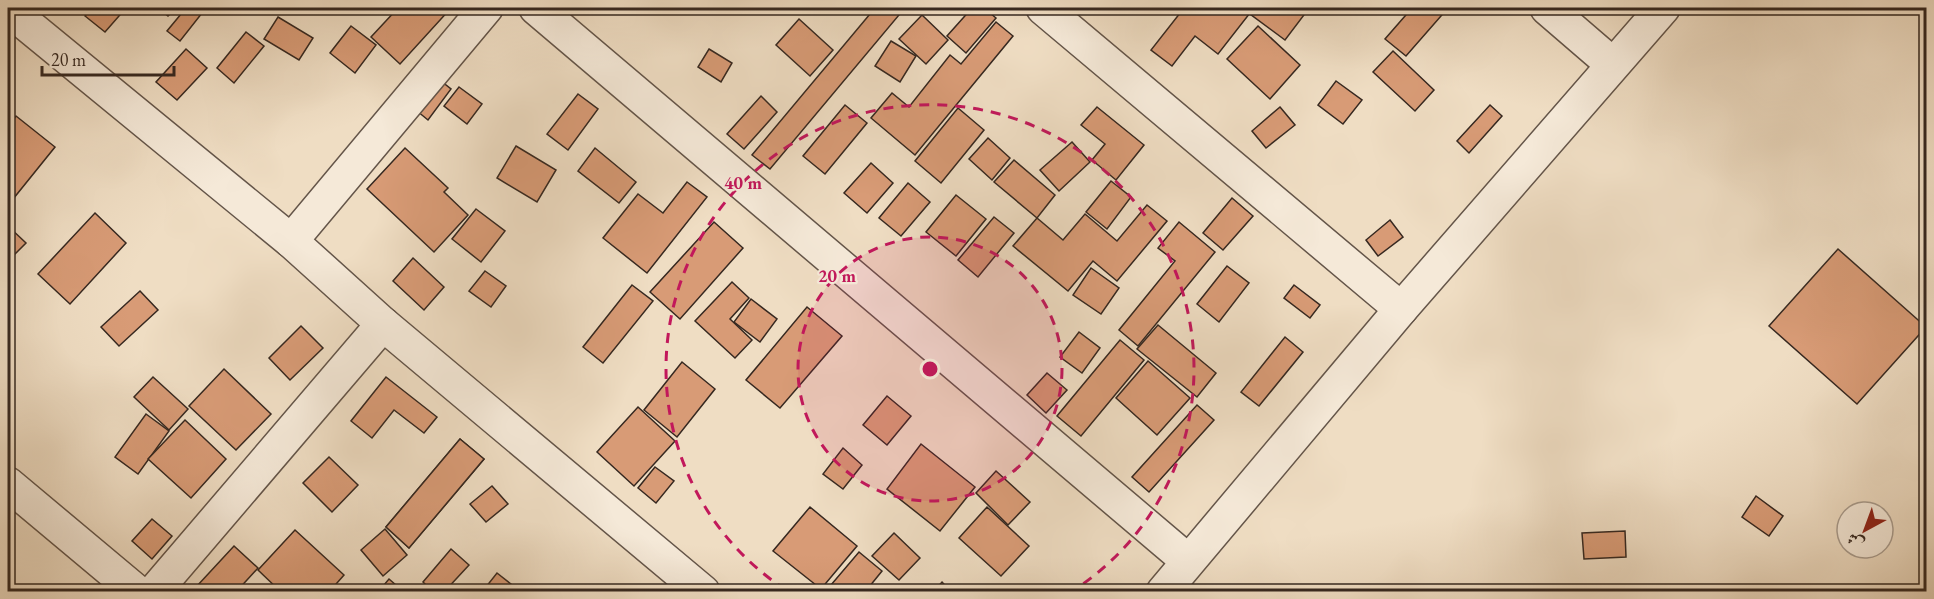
<svg xmlns="http://www.w3.org/2000/svg" width="1934" height="599" font-family="'EB Garamond',Amiri,serif">
  <rect width="100%" height="100%" fill="#efddc3"/>
  <filter id="stains"><feTurbulence type="fractalNoise" baseFrequency=".00333" numOctaves="4"/><feColorMatrix values="0 0 0 0 .2 0 0 0 0 .09 0 0 0 0 .02 0 0 0 .5 -.17"/></filter>
  <radialGradient id="worn" r=".72"><stop offset=".6" stop-color="#630" stop-opacity="0"/><stop offset="1" stop-color="#630" stop-opacity=".3"/></radialGradient>
  <!-- building -->
  <g fill="#d89b76" stroke="#362820" stroke-width="1.5">
    <polygon points="92,8 126,8 105,32 85,16"/>
    <polygon points="158,8 176,8 168,16"/>
    <polygon points="186,8 206,8 180,41 167,31"/>
    <polygon points="398,8 451,8 400,64 371,37"/>
    <polygon points="875,8 889,8 899,15 770,169 752,155"/>
    <polygon points="972,8 984,8 996,18 966,53 947,36"/>
    <polygon points="1184,8 1242,8 1250,13 1218,54 1195,36 1172,66 1151,50"/>
    <polygon points="1255,8 1303,8 1307,11 1285,40 1250,14"/>
    <polygon points="1412,8 1448,8 1406,56 1385,39"/>
    <polygon points="922,15 948,40 926,64 899,39"/>
    <polygon points="278,17 313,38 299,60 264,39"/>
    <polygon points="799,19 833,50 810,76 776,45"/>
    <polygon points="996,22 1013,36 915,155 871,118 892,93 909,107 950,55 961,64"/>
    <polygon points="351,26 376,45 355,73 330,53"/>
    <polygon points="1258,26 1300,65 1270,99 1227,59"/>
    <polygon points="246,32 264,46 234,83 217,68"/>
    <polygon points="891,41 916,56 900,82 875,66"/>
    <polygon points="186,49 207,68 177,100 156,82"/>
    <polygon points="709,49 732,63 721,82 698,67"/>
    <polygon points="1393,51 1434,90 1415,111 1373,72"/>
    <polygon points="441,81 451,89 428,120 417,111"/>
    <polygon points="1336,81 1362,100 1343,124 1318,105"/>
    <polygon points="459,87 482,104 467,124 444,106"/>
    <polygon points="578,94 598,109 568,150 547,134"/>
    <polygon points="761,96 777,112 744,149 727,134"/>
    <polygon points="845,105 867,123 825,174 803,156"/>
    <polygon points="1490,105 1502,116 1469,153 1457,141"/>
    <polygon points="1097,107 1144,145 1116,180 1092,160 1105,144 1081,125"/>
    <polygon points="1280,107 1295,125 1266,148 1252,131"/>
    <polygon points="958,108 984,130 941,183 915,161"/>
    <polygon points="16,116 55,147 9,204 8,202 8,127"/>
    <polygon points="988,138 1010,158 992,180 969,159"/>
    <polygon points="1072,142 1090,162 1059,191 1040,170"/>
    <polygon points="516,146 556,170 537,202 497,178"/>
    <polygon points="405,148 448,188 444,192 468,215 434,252 367,189"/>
    <polygon points="595,148 636,182 619,203 578,171"/>
    <polygon points="1014,160 1055,195 1037,218 994,182"/>
    <polygon points="871,163 893,183 867,213 844,193"/>
    <polygon points="1111,181 1131,197 1107,229 1086,212"/>
    <polygon points="687,182 707,197 647,273 603,238 638,194 663,213"/>
    <polygon points="908,183 930,202 901,236 879,218"/>
    <polygon points="956,195 986,219 956,256 926,232"/>
    <polygon points="1232,198 1253,216 1223,250 1203,233"/>
    <polygon points="1147,205 1167,221 1117,281 1093,261 1068,291 1013,246 1037,218 1063,240 1085,214 1117,241"/>
    <polygon points="476,209 505,231 481,262 452,239"/>
    <polygon points="95,213 126,243 70,304 38,274"/>
    <polygon points="994,217 1014,233 978,277 958,260"/>
    <polygon points="1390,220 1403,237 1378,256 1366,240"/>
    <polygon points="714,222 743,248 680,319 650,292"/>
    <polygon points="1179,222 1215,252 1138,346 1119,330 1175,261 1158,248"/>
    <polygon points="8,226 26,243 13,256 8,251"/>
    <polygon points="1838,249 1926,327 1857,404 1769,326"/>
    <polygon points="413,258 444,287 424,310 393,281"/>
    <polygon points="1227,266 1249,283 1219,322 1197,304"/>
    <polygon points="1091,268 1119,288 1101,314 1073,295"/>
    <polygon points="485,271 506,286 491,307 469,291"/>
    <polygon points="732,282 749,298 730,319 752,340 735,358 695,321"/>
    <polygon points="632,285 653,301 603,363 583,347"/>
    <polygon points="1294,285 1320,305 1310,318 1284,298"/>
    <polygon points="140,291 158,310 119,346 101,327"/>
    <polygon points="751,299 777,319 760,342 734,322"/>
    <polygon points="807,307 842,336 780,408 746,380"/>
    <polygon points="1158,325 1216,373 1197,397 1137,349"/>
    <polygon points="301,326 323,348 290,380 269,358"/>
    <polygon points="1079,332 1100,348 1082,373 1060,357"/>
    <polygon points="1285,337 1303,352 1259,406 1241,392"/>
    <polygon points="1120,340 1144,360 1081,436 1057,416"/>
    <polygon points="1148,361 1190,398 1157,435 1116,398"/>
    <polygon points="682,362 715,389 677,437 644,410"/>
    <polygon points="224,369 271,414 236,450 189,406"/>
    <polygon points="1047,373 1067,390 1046,413 1027,395"/>
    <polygon points="153,377 188,409 169,430 134,397"/>
    <polygon points="386,377 437,417 424,433 394,410 372,438 351,421"/>
    <polygon points="887,396 911,416 887,445 863,425"/>
    <polygon points="1197,405 1214,420 1149,492 1132,477"/>
    <polygon points="638,407 675,441 634,486 597,452"/>
    <polygon points="146,414 169,431 138,474 115,457"/>
    <polygon points="185,420 226,459 191,498 148,459"/>
    <polygon points="460,439 484,459 409,548 386,527"/>
    <polygon points="460,439 484,459 409,548 386,527"/>
    <polygon points="921,444 975,487 940,531 887,489"/>
    <polygon points="843,448 862,465 843,489 823,474"/>
    <polygon points="329,457 358,485 332,512 303,483"/>
    <polygon points="655,467 674,481 656,503 638,488"/>
    <polygon points="996,471 1030,502 1008,525 976,493"/>
    <polygon points="492,486 508,504 486,522 470,504"/>
    <polygon points="1756,496 1783,516 1769,536 1742,517"/>
    <polygon points="810,507 857,546 821,589 773,551"/>
    <polygon points="987,507 1029,546 1001,576 959,538"/>
    <polygon points="152,519 172,536 152,559 132,541"/>
    <polygon points="385,529 407,555 383,576 361,550"/>
    <polygon points="295,530 344,575 329,592 281,592 258,570"/>
    <polygon points="1625,531 1626,557 1584,559 1582,533"/>
    <polygon points="894,533 920,558 899,580 872,556"/>
    <polygon points="234,546 258,568 236,592 203,592 197,586"/>
    <polygon points="451,549 469,565 444,592 433,592 423,582"/>
    <polygon points="859,552 882,571 865,592 825,592"/>
    <polygon points="497,573 521,592 482,592"/>
    <polygon points="389,579 404,592 378,592"/>
    <polygon points="8,581 19,592 8,592"/>
    <polygon points="942,582 951,592 933,592"/>
    <polygon points="85,585 93,592 79,592"/>
  </g>
  <g fill="none" stroke-linecap="round" stroke-linejoin="round">
    <!-- street casing -->
    <g stroke="#645549" stroke-width="36">
      <g id="street">
        <polyline points="536,8 1188,561"/>
        <polyline points="1043,8 1401,309"/>
        <polyline points="1547,8 1612,64"/>
        <polyline points="8,9 291,241 383,324 703,592"/>
        <polyline points="291,241 486,8"/>
        <polyline points="8,484 137,592"/>
        <polyline points="154,592 383,324"/>
        <polyline points="1163,592 1401,309 1663,8"/>
      </g>
    </g>
    <!-- street -->
    <use href="#street" stroke="#f5e9d8" stroke-width="33"/>
  </g>
  <!-- distance rings -->
  <circle cx="930" cy="369" r="132" fill="#c2185b" fill-opacity=".12"/>
  <g fill="none" stroke="#c2185b" stroke-width="3" stroke-dasharray="10 8">
    <circle cx="930" cy="369" r="132"/>
    <path d="M786 590A264 264 0 1 1 1074 590"/>
  </g>
  <circle cx="930" cy="369" r="9" fill="#c2185b" stroke="#f5e9d8" stroke-width="3"/>
  <g font-size="18" text-anchor="middle" font-weight="bold" fill="#c2185b" stroke="#f5e9d8" stroke-width="4.5" stroke-linejoin="round" paint-order="stroke">
    <text x="743" y="189">40 m</text>
    <text x="837" y="282">20 m</text>
  </g>
  <!-- margin -->
  <rect width="1934" height="599" fill="none" stroke="#efddc3" stroke-width="30"/>
  <rect x="9" y="9" width="1916" height="581" fill="none" stroke="#362820" stroke-width="3"/>
  <rect x="15" y="15" width="1904" height="569" fill="none" stroke="#362820" stroke-width="1.5"/>
  <!-- north arrow -->
  <g transform="translate(1865 530) rotate(221)"><circle r="28" fill="#f5e9d8" stroke="#a99c8e" stroke-width="1.5"/>
  <path d="M0-4.5L10 22L0 15L-10 22Z" fill="#8f2418"/>
  <text y="-9" font-size="16" font-weight="bold" text-anchor="middle" fill="#362820">ش</text>
  </g>
  <!-- scale -->
  <path d="M42 66v9h132v-9" fill="none" stroke="#362820" stroke-width="3"/>
  <text x="51" y="66" font-size="18" fill="#362820" stroke="#f5e9d8" stroke-width="4.5" paint-order="stroke">20 m</text>
  <rect width="100%" height="100%" filter="url(#stains)"/>
  <rect width="100%" height="100%" fill="url(#worn)"/>
</svg>
